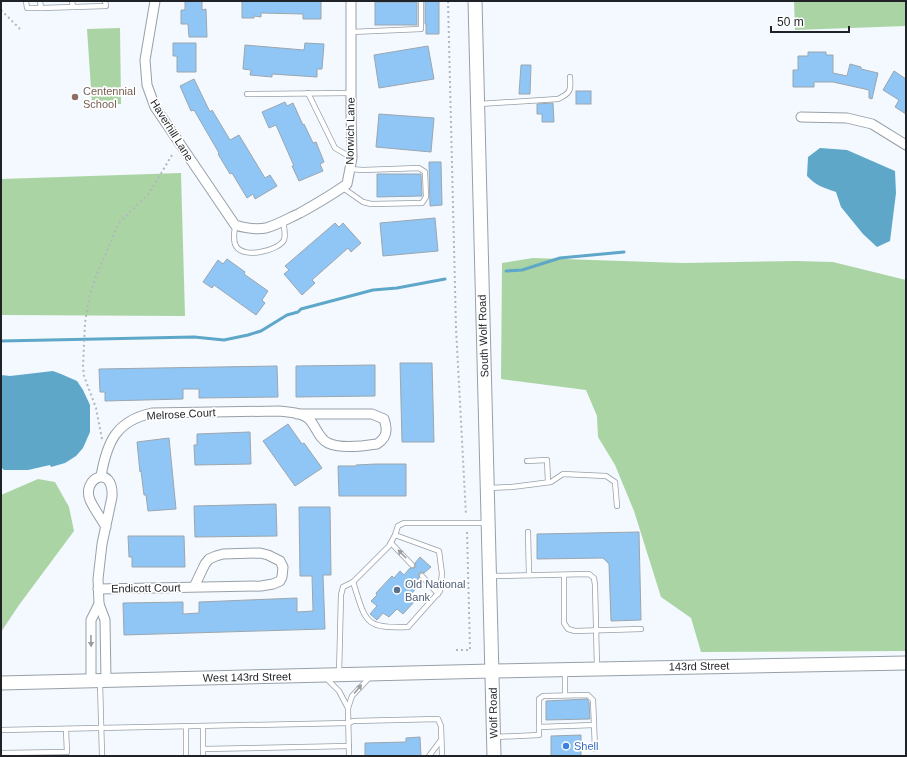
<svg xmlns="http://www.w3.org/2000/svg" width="907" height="757" font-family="Helvetica,sans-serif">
  <rect width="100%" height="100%" fill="#f3f9ff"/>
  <!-- green -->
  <g fill="#abd4a4">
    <polygon points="794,1 906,1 906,26 795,30"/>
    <polygon points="120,28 121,104 92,104 87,29"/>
    <polygon points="181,173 185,316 1,315 1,179"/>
    <polygon points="533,258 682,263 796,261 833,262 906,280 906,651 701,652 691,618 661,597 634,511 615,465 598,437 597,416 586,390 501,379 502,263"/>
    <polygon points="38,479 55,482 69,507 74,531 19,605 1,632 1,495"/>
  </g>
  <!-- water -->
  <g fill="#5ea7c9">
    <path d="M820,148l27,2 48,21 1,22 -6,48 -13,6 -14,-13 -22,-27 -5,-15c-12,-4 -21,-7 -29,-16l1,-19z"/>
    <polygon points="53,371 61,374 77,381 83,390 90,405 90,432 83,448 76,456 65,463 51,467 50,465 28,470 4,470 1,467 1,375 10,376"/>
  </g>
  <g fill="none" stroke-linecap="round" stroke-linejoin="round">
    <!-- stream -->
    <g stroke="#5ea7c9" stroke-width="3">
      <polyline points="506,271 522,270 560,258 624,252"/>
      <polyline points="1,341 194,337 224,340 248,335 261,331 287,315 298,312 301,309 373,290 397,288 445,279"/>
    </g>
  </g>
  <!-- building -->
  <g fill="#8fc6f5" stroke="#9ca6ae">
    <polygon points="185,1 202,1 202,10 206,9 207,37 189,37 188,24 181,24 181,10 185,10"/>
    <polygon points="242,1 321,1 321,19 303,19 303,14 261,13 261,17 254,16 254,18 242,18"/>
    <polygon points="426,1 439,1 439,34 426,34 426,24 425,24 425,2"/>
    <rect x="375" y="2" width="42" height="23"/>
    <polygon points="173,43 196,43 196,72 177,72 177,56 173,56"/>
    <polygon points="305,43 324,44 322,69 317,69 317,77 272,74 272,77 250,75 251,70 243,69 245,45 304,50"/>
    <polygon points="428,46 434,79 379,88 374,55"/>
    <polygon points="808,52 826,52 826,55 833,55 833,73 847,76 850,64 861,67 861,69 878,73 872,99 869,98 869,90 833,82 814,82 814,87 793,87 793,70 798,70 798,56 808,56"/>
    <polygon points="521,65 531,65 530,94 519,94"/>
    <polygon points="894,71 906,79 906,114 895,107 899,100 883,90"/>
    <polygon points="194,79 210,112 212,110 230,140 239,135 265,178 270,175 277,186 255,199 253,194 247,198 232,173 230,174 218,154 219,153 194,110 191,111 180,86"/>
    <rect x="576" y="91" width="15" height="13"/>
    <polygon points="285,102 287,106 293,103 303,125 304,124 313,143 316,142 324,162 320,164 323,171 299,181 292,166 294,166 276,125 269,128 262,112"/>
    <polygon points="553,103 554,122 542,122 542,114 537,114 537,104"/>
    <polygon points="379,114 434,118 431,152 376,147"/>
    <polygon points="429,162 441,162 442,205 430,206"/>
    <polygon points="377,174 421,174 422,196 377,197"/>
    <polygon points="435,218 438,251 383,256 380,223"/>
    <polygon points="335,223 339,227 343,223 361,243 351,252 348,248 312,280 315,283 302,295 284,274 289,270 285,266"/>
    <polygon points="227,259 245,272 244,274 268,291 262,300 265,303 256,315 214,285 212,288 203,282 218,260 223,264"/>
    <polygon points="400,363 432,363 434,442 402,442"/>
    <polygon points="375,365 375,396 296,397 296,366"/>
    <polygon points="277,366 278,397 199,398 199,389 183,389 183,399 105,401 105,392 100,392 99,369"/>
    <polygon points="288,424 302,444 304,443 322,468 295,486 263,441"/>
    <polygon points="250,432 251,464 195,465 194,445 197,445 197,434"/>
    <polygon points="169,438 176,509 148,511 146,495 144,495 141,471 140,472 137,442"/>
    <polygon points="376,464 406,464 406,496 339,496 338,466 356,466 356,465"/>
    <polygon points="276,504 277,536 195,537 194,506"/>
    <polygon points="299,507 330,507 331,575 323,575 325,629 124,635 123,603 183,602 183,614 199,613 199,602 297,598 297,612 313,611 312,576 300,576"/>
    <polygon points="639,532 641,620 611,621 609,564 603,558 537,559 537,534"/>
    <polygon points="128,536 184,536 185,567 132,567 132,557 129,557"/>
    <polygon points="420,557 431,567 424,573 422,572 419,573 419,578 414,584 417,587 409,597 414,602 403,614 397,609 389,617 383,613 377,620 370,614 377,606 371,601 377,595 376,593 392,576 394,578 400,571 404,575 410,568 414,568 416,566 415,563"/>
    <polygon points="587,699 589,702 590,719 546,720 546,701"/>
    <polygon points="581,735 581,756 551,756 551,736"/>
    <polygon points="420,737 421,756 365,756 365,743 406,742 406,738"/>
  </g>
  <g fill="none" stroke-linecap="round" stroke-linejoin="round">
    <!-- service casing -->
    <g stroke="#97a0a8" stroke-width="6">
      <g id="service">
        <polyline points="26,1 27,8 41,8 40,1"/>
        <polyline points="72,1 73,7"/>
        <polyline points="41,8 106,6 105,1"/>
        <polyline points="351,32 421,29 421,1"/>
        <polyline points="308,93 335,148 352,158"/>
        <polyline points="247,94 351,93"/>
        <path d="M479,104l79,-5c13,-6 13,-9 12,-22"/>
        <polyline points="343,188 363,202 371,204 422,203 426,197 425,172 419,168 363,170 350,169"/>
        <path d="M235,225c0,6 -3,15 1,21 7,13 42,5 48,-6 2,-6 0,-13 -1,-19"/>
        <polyline points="527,461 547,460 548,482"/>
        <polyline points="489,488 512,487 551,482 563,474 606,476 615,482 617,506"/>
        <polyline points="528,532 529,575"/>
        <polyline points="391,543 412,565"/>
        <polyline points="564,575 564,623 568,629 575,631 641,629"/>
        <polyline points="422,576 438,594"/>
        <polyline points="492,576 589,574 594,578 595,585 597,667"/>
        <path d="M353,582c13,39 10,47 55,45l32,-36 2,-17 -3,-23 -44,-16"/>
        <polyline points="565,671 565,695"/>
        <polyline points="339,674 341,595 343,587 353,582 389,546 395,535 398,526 404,523 487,523"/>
        <polyline points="325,677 339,691 348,708"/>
        <polyline points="100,682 102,756"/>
        <polyline points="186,727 186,756"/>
        <polyline points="203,727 203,749 349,746"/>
        <polyline points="539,727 594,725"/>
        <polyline points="1,730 349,723 353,721 438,719 441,726 442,756"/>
        <polyline points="495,737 539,735 539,699 543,696 588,695 593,700 595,749"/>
        <polyline points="203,749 203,756"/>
        <polyline points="1,753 67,752 66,730"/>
        <polyline points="349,756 348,708 352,696 369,678"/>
        <polyline points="429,756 441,740"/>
      </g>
    </g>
    <!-- minor casing -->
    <g stroke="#97a0a8" stroke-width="11">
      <g id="minor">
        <path d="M155,1l-10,59 2,25 8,22 80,118c10,3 20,5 31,3 11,-3 23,-10 34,-15 16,-9 32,-18 47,-29l5,-26 -1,-46v-111"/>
        <polyline points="801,117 847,118 872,124 906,145"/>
        <path d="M101,476c6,-34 15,-55 51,-63l127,-2c9,1 23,1 30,8 7,7 9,19 19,24 12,6 36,3 49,1 10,-6 11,-14 7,-25l-12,-5h-75"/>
        <path d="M106,527c-5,-9 -12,-18 -16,-27 -9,-22 24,-37 22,-3l-10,47 -4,35 1,25 6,16 1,60"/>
        <polyline points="98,589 261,586 273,584 280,581 282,577 283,567 280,561 268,555 260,553 223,554 216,556 209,559 205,564 194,587"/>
        <polyline points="91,680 91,620 99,604"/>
      </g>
    </g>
    <!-- secondary casing -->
    <g stroke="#97a0a8" stroke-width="15">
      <g id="secondary">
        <polyline points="475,1 494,756"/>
        <polyline points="1,683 492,671 906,663"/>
      </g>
    </g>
    <!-- path -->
    <g stroke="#b2b7bd" stroke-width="2" stroke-dasharray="2 3" stroke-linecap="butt">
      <polyline points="448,1 456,328 466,515"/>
      <polyline points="1,10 20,29"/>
      <polyline points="102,439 96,408 84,376 83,367 85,323 89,298 96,276 119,223 150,192 172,155"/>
      <polyline points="456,650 470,650 467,530"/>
    </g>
    <!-- service -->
    <use href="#service" stroke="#fff" stroke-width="4.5"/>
    <!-- minor -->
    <use href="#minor" stroke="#fff" stroke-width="9"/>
    <!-- secondary -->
    <use href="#secondary" stroke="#fff" stroke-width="13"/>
  </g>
  <!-- one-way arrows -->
  <defs><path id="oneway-solid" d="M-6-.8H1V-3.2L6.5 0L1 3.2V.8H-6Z"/></defs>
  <g fill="#9a9c9d">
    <use href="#oneway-solid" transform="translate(402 554) rotate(-134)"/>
    <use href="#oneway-solid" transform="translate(91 641) rotate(89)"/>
    <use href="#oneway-solid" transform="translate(358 689) rotate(-50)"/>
  </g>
  <!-- markers -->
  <circle fill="#8d6e63" stroke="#fff" stroke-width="1.5" cx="75" cy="97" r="4"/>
  <circle fill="#5c6f8a" stroke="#fff" stroke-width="1.5" cx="397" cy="590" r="4"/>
  <circle fill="#3f7fe0" stroke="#fff" stroke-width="1.5" cx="566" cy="746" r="4"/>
  <g text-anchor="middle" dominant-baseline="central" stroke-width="3.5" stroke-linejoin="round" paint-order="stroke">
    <!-- education labels -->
    <g font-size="11" fill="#785e54" stroke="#fff" text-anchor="start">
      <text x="83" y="91">Centennial<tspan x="83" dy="13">School</tspan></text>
    </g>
    <!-- street labels -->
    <g font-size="11" fill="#1f2226" stroke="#fff">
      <text transform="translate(172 130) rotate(58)">Haverhill Lane</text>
      <text transform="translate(350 131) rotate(-89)">Norwich Lane</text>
      <text transform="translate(483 336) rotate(-92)">South Wolf Road</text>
      <text transform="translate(181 414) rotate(-3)">Melrose Court</text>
      <text transform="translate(146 588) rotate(-1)">Endicott Court</text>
      <text transform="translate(699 666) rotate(-1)">143rd Street</text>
      <text transform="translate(247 677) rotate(-1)">West 143rd Street</text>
      <text transform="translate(493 713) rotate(-91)">Wolf Road</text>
    </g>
    <!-- service labels -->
    <g font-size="11" fill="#4e5e75" stroke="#fff" text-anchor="start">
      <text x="405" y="584">Old National<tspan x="405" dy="13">Bank</tspan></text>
    </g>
    <!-- shop labels -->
    <g font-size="11" fill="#366cbe" stroke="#fff" text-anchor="start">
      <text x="574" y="746">Shell</text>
    </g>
  </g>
  <!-- border -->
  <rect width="907" height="757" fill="none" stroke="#1f2226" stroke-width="4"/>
  <!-- scale -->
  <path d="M771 26v6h78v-6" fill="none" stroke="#1f2226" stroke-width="2"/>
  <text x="777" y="26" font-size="12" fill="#1f2226" stroke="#ffffff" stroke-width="3" paint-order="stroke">50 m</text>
</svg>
